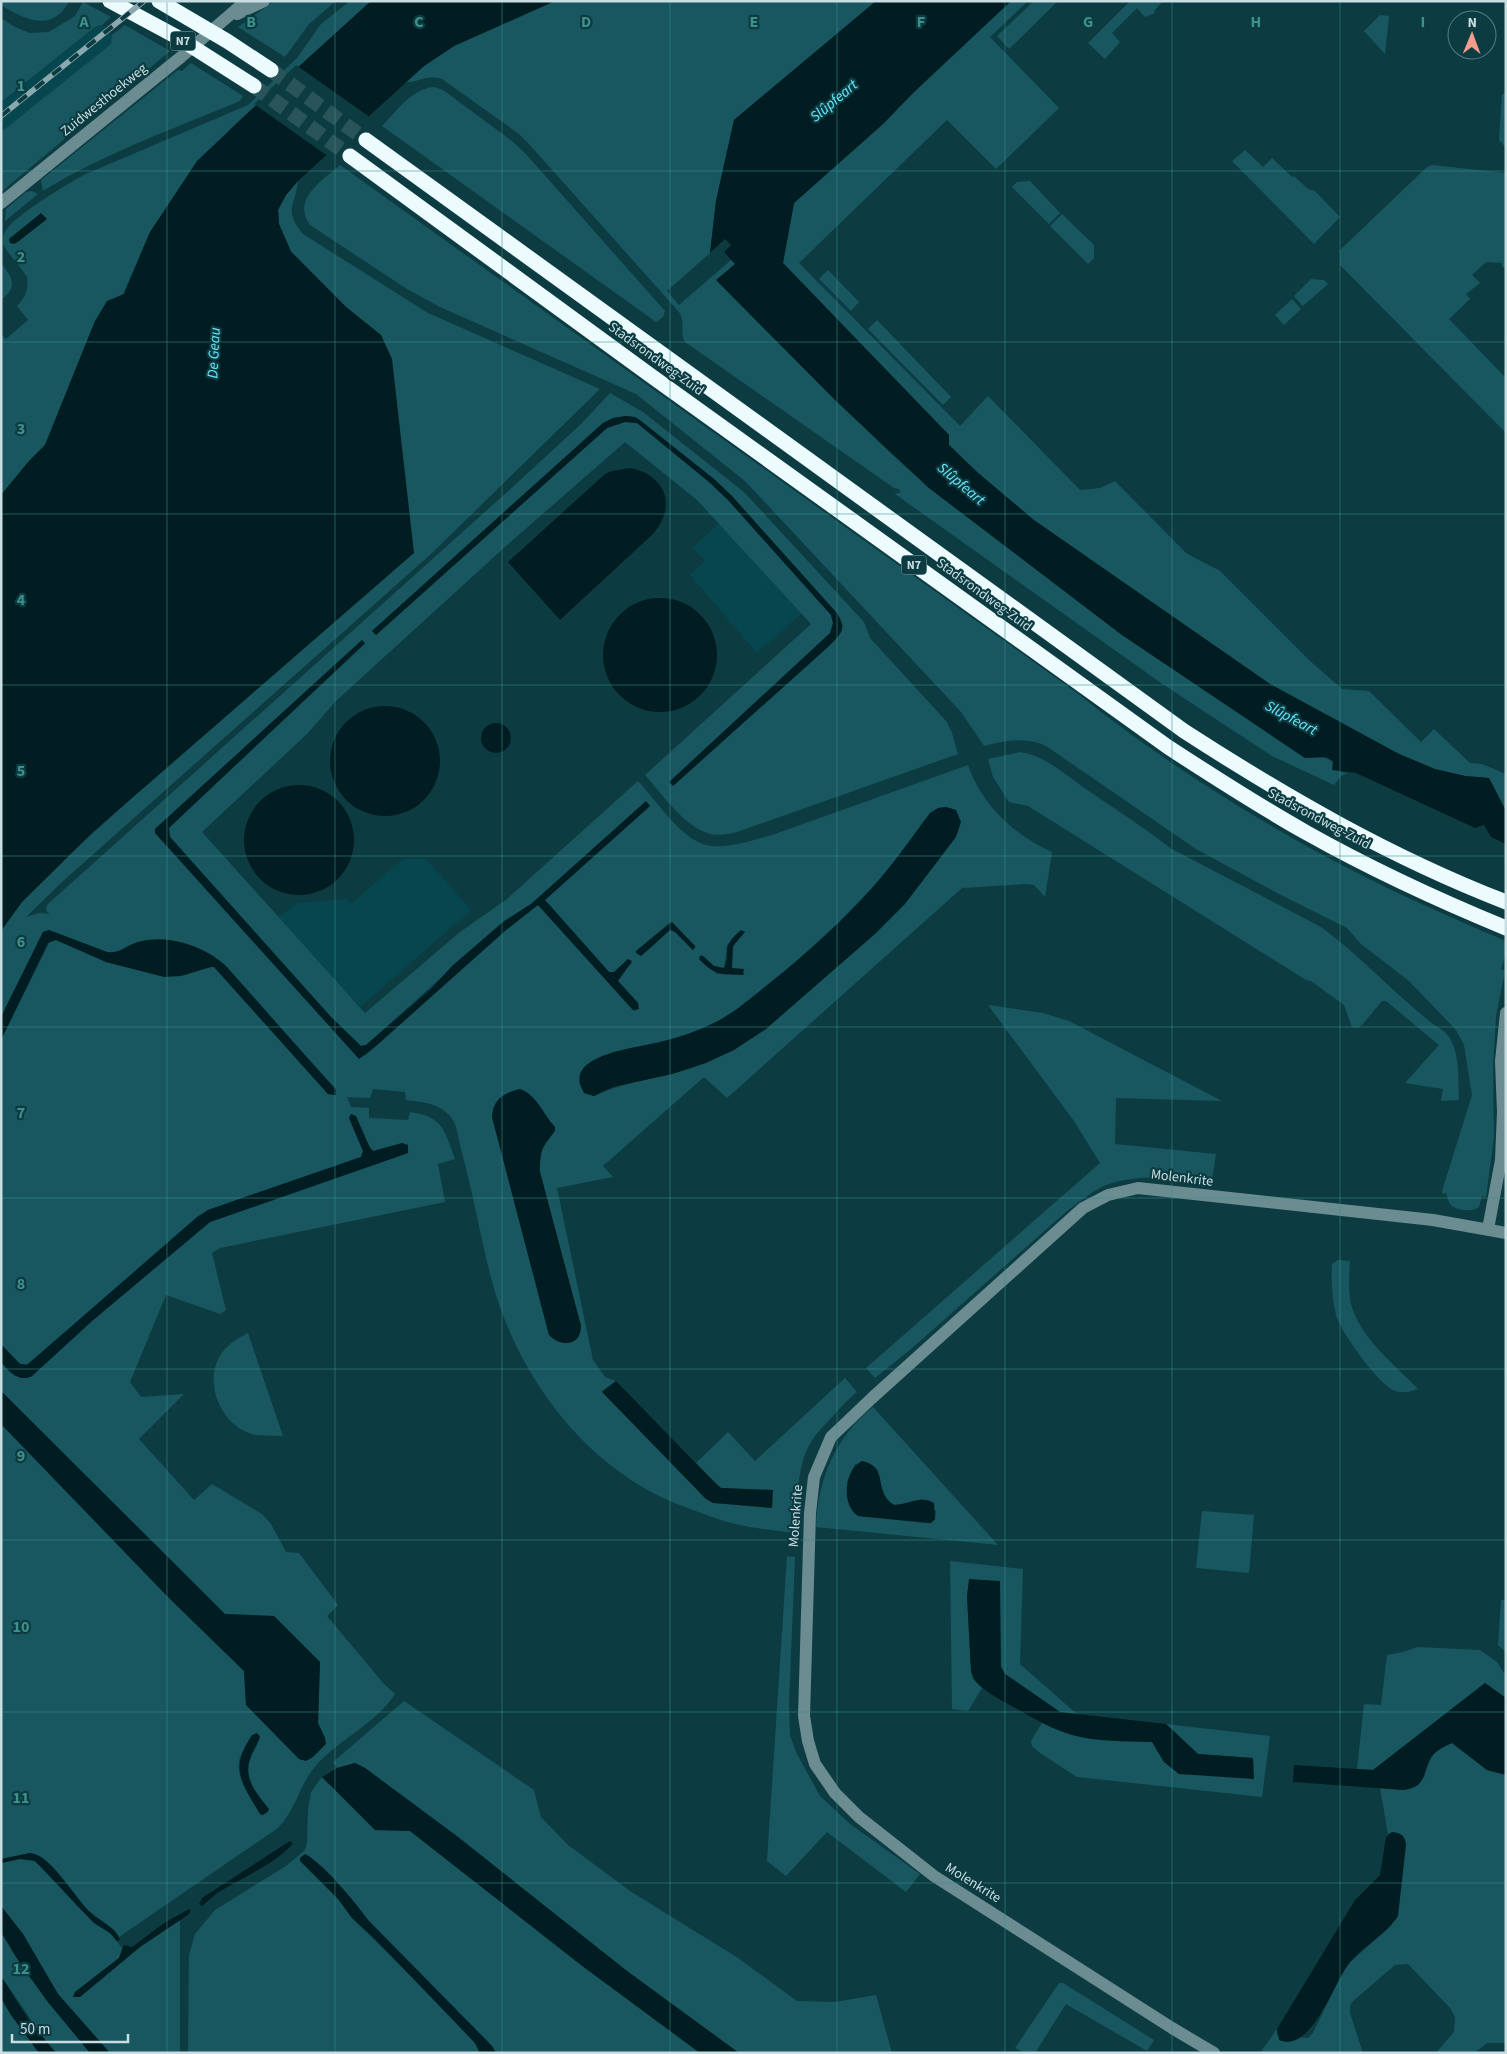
<svg xmlns="http://www.w3.org/2000/svg" width="1507" height="2054" font-family="'Source Sans 3',sans-serif">
  <rect width="100%" height="100%" fill="#0c3c42"/>
  <!-- built -->
  <g fill="#06464f">
    <polygon points="102,25 112,35 111,44 1,132 1,102 96,26"/>
    <polygon points="719,523 802,613 757,653 690,575 705,561 693,547"/>
    <polygon points="403,859 426,859 471,910 360,1007 278,917 298,903 346,899 351,904"/>
  </g>
  <!-- green -->
  <g fill="#185760" fill-rule="evenodd">
    <path d="M1,1h68c-16,32 -44,19 -68,4z"/>
    <polygon points="274,1 336,1 309,24 285,57 238,27"/>
    <path d="M350,1h21l-140,127 -81,104 -27,62 -28,27 -50,124 -16,16 -28,34v-161l5,5 22,-19 -11,-14c8,-8 12,-17 10,-29 -5,-9 -22,-26 -24,-34 0,-4 0,-8 2,-11 7,-15 65,-50 81,-58l162,-69 49,-47 24,-34z"/>
    <path d="M555,1h321l-142,119 -18,81 -6,52 -43,38 12,14 52,-45 4,4 -18,17 167,166 45,41 193,147 183,123c19,-1 24,-3 35,14l8,1 -7,3 -7,9 -62,-29 -111,-73 -266,-189 6,-2 -2,-3 -5,-1 -209,-146c-6,-10 1,-20 -6,-30l-150,-168 -10,-10 -77,-55c-17,-5 -23,4 -38,3l20,-16 30,-20z"/>
    <polygon points="1011,1 1028,1 990,37 1059,108 996,169 947,120 799,263 960,426 988,396 1080,490 1100,488 1115,481 1186,553 1220,571 1309,660 1342,689 1369,691 1421,742 1434,729 1470,763 1482,764 1506,774 1506,811 1489,778 1465,776 1435,769 1399,754 1270,684 1034,521 977,472 949,445 949,435 783,263 794,203 883,124 913,93"/>
    <polygon points="1034,1 1058,1 1009,49 997,36"/>
    <polygon points="1130,1 1163,1 1154,11 1155,13 1145,17 1137,8 1112,33 1120,42 1105,59 1088,43"/>
    <polygon points="83,2 111,17 102,25 96,26 1,102 1,53 3,47 1,44 1,18 15,27 30,33 49,32 75,16"/>
    <polygon points="1380,15 1389,16 1385,54 1364,31"/>
    <polygon points="125,25 170,51 1,192 1,132 111,44 112,35"/>
    <path d="M191,63l52,33 -3,5c-67,28 -135,52 -197,90l-2,-11 137,-110 4,1z"/>
    <path d="M434,87l9,3 69,51 13,12 140,158 -2,6 -7,5 -274,-196c15,-15 29,-37 52,-39z"/>
    <polygon points="1502,94 1506,94 1506,148 1499,140"/>
    <polygon points="1245,150 1263,167 1272,158 1292,177 1294,176 1308,189 1315,191 1340,217 1314,244 1232,161"/>
    <path d="M340,165l737,528c66,53 137,100 210,142 70,41 144,74 219,106v12l-5,16 4,2 -9,45 -3,51 1,70 -8,60 -4,-1 -3,11c-6,5 -22,4 -28,-2 -3,-3 -3,-8 -5,-12l-3,1 -1,-3 30,-96 -8,-50 -8,-15 -47,-49 -48,-37 -14,-16 -66,-33 -85,-46 -150,-103c-20,-9 -40,-6 -62,0l-23,-34 -216,-231 -109,-87 -196,-87 -33,-18 -97,-64c-19,-26 13,-45 30,-60z"/>
    <polygon points="1432,165 1506,173 1506,268 1502,267 1502,263 1486,262 1472,275 1480,283 1466,294 1470,299 1449,319 1502,374 1504,376 1506,374 1506,433 1340,265 1340,250 1427,167"/>
    <path d="M298,181c-3,27 -15,28 5,53l125,79 172,76 -169,165 -369,328 -36,35 13,-4 11,1 -3,-2 -1,-5 2,-3 458,-411 75,-69 29,-31 33,19 102,81 119,129 6,16 77,84 5,11 6,21 -224,79c-7,1 -15,3 -23,1 -25,-5 -49,-40 -66,-59l166,-151 -114,-124 -72,-58 -119,104 -170,155 -29,33 -105,98 163,181 95,-81 47,-33 131,-118c19,20 45,62 73,65 19,2 42,-6 61,-11l196,-70c13,39 47,71 84,87l-7,45 -11,-12 -8,-1 -64,4 -235,210 -23,-21 -101,89 10,11 -56,11 36,172 12,17 11,4 -14,10 104,108 67,-9 -52,-2 -25,-25 32,-31 27,29 90,-83 12,14c-9,7 -16,15 -24,24 -6,7 -13,13 -18,20 -20,27 -17,65 -19,97 -27,-3 -56,-6 -81,-15 -25,-9 -54,-19 -76,-33 -75,-46 -128,-127 -149,-211 -10,-40 -17,-81 -28,-121 -3,-10 -4,-24 -9,-33 -10,-16 -29,-18 -47,-20l-1,-8 -32,-3 -3,9 -23,-1 4,10 18,1v10l39,2 2,-8c33,5 34,17 45,47l-17,5 7,38 -225,46 -8,5 14,57 -6,4 -54,-19 -36,87 11,15 43,-3 -45,45 55,61 18,-16 50,30 9,10 15,28 13,1 39,52 -11,11 57,68 11,10c-19,29 -53,44 -77,69 -18,19 -22,47 -40,65l-159,109 -6,-8 -29,-22 -26,-33 -28,-21 -29,6v-435l167,173 76,74 2,34 21,20 58,13 -7,-15 2,-61 -46,-46 -49,-2 -224,-223v-29l9,10 18,6 4,-2 60,-55 118,-99 198,-69 1,-2h-36l-24,-33 14,33 -2,6 -153,53 -179,153c-11,6 -21,-11 -28,-19v-304l49,-99 6,-1 50,22 36,9 72,-4 114,127 5,1 3,-6 -121,-132c-22,-14 -57,-24 -83,-13 -10,4 -13,9 -25,8l-58,-22 -6,2 -42,85v-86l3,-6 18,-23 47,-47 80,-73 232,-447 -35,-28 -55,-56 -12,-27 -1,-14 8,-15zM626,416l9,1 6,4 73,58 18,17 111,130 -5,10 -9,10 -156,140 158,-153 2,-10 -2,-8 -103,-115 -19,-18 -72,-59 -12,-1 -18,6 -231,207 -4,-4 231,-208 10,-5zM362,640l3,4 -197,184 2,9 161,180 30,29 5,-1 137,-123 28,-18 119,-98 -105,94 64,72h5l14,-12 4,3 -13,14 -1,4 20,22 -2,8 -3,-1 -95,-105 -32,25 -141,126 -210,-223v-4zM946,807l10,3 -190,219c-30,19 -59,36 -94,45 -27,6 -52,10 -78,22l-10,-3 -5,-11 8,-17 9,-6 17,-7 72,-16 31,-14 21,-13 55,-44 46,-42 35,-36 65,-79zM670,922l26,25 -3,3 -18,-18 -5,-2 -24,22 -10,-1zM743,934c-12,12 -12,17 -11,34l13,6 -2,1 -26,-1 -18,-18h5l10,10 10,2 3,-23zM492,1117l57,4 6,6c-2,6 -4,8 -9,13 -6,9 -6,21 -6,32l41,154 -32,9zM259,1735c1,8 -5,15 -8,22 -9,20 7,38 17,55l-5,3 -3,-1c-10,-18 -32,-45 -15,-65 4,-5 9,-10 14,-14z"/>
    <polygon points="1030,181 1060,213 1049,224 1012,187 1017,182"/>
    <polygon points="32,191 38,194 5,221 6,209 26,192"/>
    <polygon points="1062,214 1094,245 1094,258 1088,264 1050,226"/>
    <path d="M1,263c12,15 17,24 0,37z"/>
    <polygon points="828,270 859,302 851,311 819,279"/>
    <polygon points="1311,279 1324,280 1328,284 1303,306 1294,296"/>
    <polygon points="1292,299 1301,309 1284,325 1275,315"/>
    <polygon points="877,320 951,397 943,405 868,329"/>
    <path d="M1020,752c27,4 46,24 69,39 27,19 55,36 81,57l151,79c38,28 70,63 107,93 8,7 18,10 23,20 9,18 7,40 8,60l-18,1 2,-12 -38,-6 34,-38 -53,-44h-4l-20,24 -5,3 -5,-1 -8,-22 -33,-24 -5,-1 -278,-174 -19,-4 -16,-25 -5,-18z"/>
    <path d="M988,1005l55,8 26,8 153,80 -106,-3 -1,46 101,10 -4,26c-32,-2 -76,-6 -106,5 -14,6 -27,17 -39,26l-156,138 -36,29 -9,-10 234,-205 -26,-42z"/>
    <path d="M1338,1260l12,1c-1,13 -2,29 1,43 9,34 43,60 67,85 -7,2 -15,5 -23,2 -16,-6 -55,-60 -59,-76 -4,-17 -5,-33 -4,-51z"/>
    <path d="M248,1333l35,103c-10,-1 -25,1 -34,-3 -33,-12 -49,-62 -21,-87 6,-6 13,-9 20,-13z"/>
    <path d="M873,1407l125,138 -182,-18c2,-48 19,-90 57,-120zM855,1464l22,5c10,33 5,44 45,30l14,12 -1,8 -4,4h-7l-66,-7 -11,-34z"/>
    <polygon points="1202,1511 1254,1515 1249,1573 1196,1568"/>
    <polygon points="787,1556 795,1557 789,1703 790,1735 796,1752 820,1796 850,1824 920,1874 906,1892 827,1832 786,1876 767,1861"/>
    <polygon points="950,1561 1023,1569 1020,1664 1078,1715 1060,1712 1005,1674 1001,1667 970,1579 967,1596 971,1671 973,1679 982,1688 968,1711 952,1709"/>
    <polygon points="1501,1600 1506,1600 1506,1652 1498,1645"/>
    <polygon points="1418,1647 1480,1650 1497,1662 1506,1676 1506,1698 1485,1683 1373,1770 1357,1769 1364,1704 1381,1705 1387,1655 1403,1652"/>
    <polygon points="404,1701 534,1790 541,1817 568,1845 630,1891 738,1958 797,2001 835,2002 876,1995 892,2053 739,2053 627,1971 458,1837 365,1768 355,1763 337,1768 333,1762"/>
    <path d="M1042,1723c36,16 71,17 110,19l12,20 89,-4 -55,-4 -32,-30 104,12 -8,61 -185,-20 -37,-24 -8,-7 -1,-5z"/>
    <path d="M1452,1743l35,27 19,5v268h-19l-13,10h-38l18,-21 1,-15 -5,-9 -42,-44 -13,1 -43,37 -2,4v7l13,40h-103l17,-24v6l31,3 5,-5 27,-56 8,-13 44,-39v-93l-4,2 -8,-46 24,2 20,-12c6,-20 8,-27 28,-35z"/>
    <path d="M322,1777l53,53 35,1 171,134 119,88h-204l-4,-7 -124,-126c-18,-24 -39,-44 -60,-65l13,25 17,19 14,19 88,87 35,38 5,10h-292l1,-98 6,-21 20,-24 71,-44 19,-16 2,-7 1,-34 3,-17z"/>
    <polygon points="20,1859 31,1859 43,1868 76,1905 94,1923 110,1933 122,1948 119,1958 75,1992 74,1997 80,1997 140,1947 180,1919 180,2053 110,2053 58,1994 23,1934 1,1906 1,1863"/>
    <polygon points="1,1932 26,1973 90,2053 56,2053 47,2043 1,1976"/>
    <polygon points="1059,1983 1063,1983 1154,2040 1147,2051 1066,2004 1035,2053 1026,2053 1015,2048"/>
    <polygon points="1,1998 11,2015 39,2053 1,2053"/>
  </g>
  <!-- water -->
  <g fill="#021d21">
    <polygon points="371,1 555,1 454,46 424,66 298,181 286,195 278,210 279,224 291,252 346,307 381,335 392,359 414,553 93,832 22,902 1,931 1,495 29,461 45,445 95,321 107,301 124,294 150,232 197,161 251,110"/>
    <polygon points="876,1 1011,1 913,93 883,124 794,203 783,263 949,435 949,445 977,472 1034,520 1270,684 1399,754 1435,769 1465,776 1489,778 1506,811 1506,844 1491,837 1484,825 1475,828 1356,773 1332,770 1333,761 1326,757 1305,758 1122,635 929,488 837,402 716,280 735,264 724,252 731,245 725,239 710,253 716,201 734,120"/>
    <polygon points="41,213 47,219 19,241 14,244 10,243 9,239"/>
    <path d="M626,416l9,1 6,4 73,58 18,17 104,116c12,17 5,22 -7,34l-156,140 -4,-4 161,-149 3,-10 -2,-8 -103,-115 -19,-18 -72,-59 -12,-1 -18,6 -231,207 -4,-4 231,-208 10,-5z"/>
    <path d="M630,468c36,7 47,38 23,66l-93,86 -52,-58 97,-88 7,-3z"/>
    <circle cx="660" cy="655" r="57"/>
    <polygon points="362,640 365,643 169,828 170,837 331,1017 361,1046 366,1045 431,989 452,966 503,922 531,904 646,801 650,806 545,900 609,972 614,972 628,959 632,961 618,981 638,1003 639,1009 633,1010 538,905 506,930 377,1045 359,1059 155,833 155,829"/>
    <circle cx="385" cy="761" r="55"/>
    <circle cx="496" cy="738" r="15"/>
    <circle cx="299" cy="840" r="55"/>
    <path d="M946,807l10,3 5,12 -5,15 -51,67 -30,30 -109,95 -32,21 -28,13 -34,11 -59,13 -19,9 -10,-3c-1,-3 -4,-7 -4,-10 -7,-30 63,-36 81,-41 19,-5 36,-11 53,-19 21,-10 38,-26 56,-40 36,-29 71,-60 102,-95 21,-23 39,-50 58,-75l8,-5z"/>
    <polygon points="672,922 695,946 693,950 675,932 670,930 641,956 636,953 636,951"/>
    <path d="M49,930l58,22c15,2 19,-7 32,-10 30,-8 65,4 87,24l110,124v5l-8,-1 -114,-127h-3l-30,9 -17,1 -58,-15 -50,-22 -8,3 -47,97v-23l42,-85z"/>
    <path d="M741,930l4,2 -12,14 -1,22 12,1 -1,6c-22,-1 -28,1 -44,-16l2,-4 13,11 10,2c9,-19 -6,-18 17,-38z"/>
    <path d="M520,1089c17,6 23,25 35,38v4c-13,17 -15,18 -15,41l41,154c0,21 -21,21 -32,9l-57,-218c1,-18 12,-24 28,-28z"/>
    <path d="M351,1114l5,2 14,32 3,3 29,-8 6,2v8l-198,69 -118,99 -60,55c-14,7 -23,-5 -31,-14v-18l19,20 7,1 170,-148 11,-7 153,-53 2,-6 -14,-33z"/>
    <polygon points="616,1381 715,1483 721,1488 773,1490 772,1508 713,1503 706,1499 602,1392"/>
    <polygon points="1,1391 225,1614 274,1616 320,1662 318,1723 325,1738 326,1744 313,1757 306,1761 299,1759 246,1705 244,1671 168,1597 1,1424"/>
    <path d="M862,1461c28,6 10,30 32,44 15,-1 28,-10 40,-2l1,16 -4,4 -73,-7c-17,-11 -14,-46 4,-55z"/>
    <path d="M969,1579l31,2 1,86 4,7 55,38 106,12 32,30 55,4 1,21 -75,-5 -15,-12 -12,-20c-26,-1 -55,0 -80,-7 -24,-7 -44,-20 -66,-32 -13,-8 -31,-16 -35,-32l-4,-75z"/>
    <path d="M1485,1683l21,15v77l-19,-5 -35,-27c-7,3 -19,9 -22,16 -8,16 -4,28 -26,31l-111,-8 1,-17 79,5z"/>
    <path d="M257,1733l3,4c-3,8 -8,14 -10,22 -7,20 7,35 19,50l-1,2 -5,4 -3,-1c-18,-31 -31,-45 -8,-79z"/>
    <polygon points="355,1763 365,1768 458,1837 627,1971 739,2053 700,2053 581,1965 410,1831 375,1830 322,1777 337,1768"/>
    <path d="M1392,1832c9,1 13,3 14,13l-8,71c-13,20 -36,30 -50,49 -14,18 -37,89 -69,75l-2,-11 78,-129 25,-25 6,-38z"/>
    <path d="M290,1841l3,2c-12,18 -57,38 -76,50 -5,4 -10,9 -15,13l-3,-2 3,-6z"/>
    <path d="M30,1853c21,1 46,47 62,61 10,9 24,13 28,26l-3,1 -7,-8 -16,-10 -59,-62 -15,-2 -19,4v-4z"/>
    <path d="M305,1854c18,9 51,49 63,66l124,126 4,7h-16l-5,-10 -101,-105 -22,-20 -14,-19 -38,-38v-3z"/>
    <polygon points="1,1906 23,1934 58,1994 110,2053 90,2053 47,2001 16,1957 1,1932"/>
    <polygon points="189,1909 191,1911 188,1915 140,1947 80,1997 73,1997 75,1992 119,1958 124,1945 132,1947 164,1923"/>
    <polygon points="1,1976 29,2020 56,2053 39,2053 11,2015 1,1998"/>
  </g>
  <!-- pier -->
  <polygon fill="#0c3c42" points="296,65 371,118 329,157 254,104"/>
  <g fill="none" stroke-linecap="round" stroke-linejoin="round">
    <!-- highway-tunnel -->
    <g stroke="#28545a" stroke-width="15" stroke-dasharray="15 8" stroke-linecap="butt">
      <polyline points="271,70 366,140"/>
      <polyline points="254,86 350,156"/>
    </g>
    <!-- minor -->
    <g stroke="#6b8d92" stroke-width="12">
      <polyline points="237,14 264,1"/>
      <polyline points="1,203 181,57 246,1"/>
      <polyline points="1488,1229 1501,1160 1503,1112 1501,1061 1506,1013"/>
      <polyline points="1214,2053 1172,2028 934,1876 859,1817 835,1793 815,1764 808,1741 804,1716 810,1513 814,1477 831,1437 872,1398 1083,1208 1108,1195 1138,1188 1433,1220 1506,1233"/>
    </g>
    <!-- highway -->
    <g stroke="#ebfbfe" stroke-width="15">
      <polyline points="110,1 177,37 254,86"/>
      <polyline points="159,1 227,41 271,70"/>
      <path d="M366,140l818,591c102,66 208,127 322,171"/>
      <path d="M350,156l300,219 518,372c46,30 91,59 139,86 64,36 131,67 199,95"/>
    </g>
    <!-- rail casing -->
    <g stroke="#8aa8ad" stroke-width="5.5">
      <polyline id="rail" points="1,116 144,1"/>
    </g>
    <!-- rail -->
    <use href="#rail" stroke="#0c3c42" stroke-width="4" stroke-dasharray="11" stroke-linecap="butt"/>
  </g>
  <!-- grid -->
  <path fill="none" stroke="#3d908b" stroke-width="1" stroke-opacity="0.55" d="M167,1v2052M335,1v2052M502,1v2052M670,1v2052M837,1v2052M1005,1v2052M1172,1v2052M1340,1v2052M1,171h1505M1,342h1505M1,514h1505M1,685h1505M1,856h1505M1,1027h1505M1,1198h1505M1,1369h1505M1,1540h1505M1,1712h1505M1,1883h1505"/>
  <g text-anchor="middle" dominant-baseline="central" stroke-width="4.5" stroke-linejoin="round" paint-order="stroke">
    <!-- shield labels -->
    <g fill="#0c3c42" stroke="#90adb2" stroke-width="1">
      <rect x="170.5" y="31.5" width="25" height="19" rx="4"/>
      <rect x="901.5" y="555.5" width="25" height="19" rx="4"/>
    </g>
    <g font-size="12" font-weight="bold" fill="#c8dee2">
      <text x="183" y="41">N7</text>
      <text x="914" y="565">N7</text>
    </g>
    <!-- street labels -->
    <g font-size="14" fill="#c8dee2" stroke="#0c3c42">
      <text transform="translate(104 100) rotate(-39)">Zuidwesthoekweg</text>
      <text transform="translate(656 359) rotate(36)">Stadsrondweg-Zuid</text>
      <text transform="translate(984 595) rotate(36)">Stadsrondweg-Zuid</text>
      <text transform="translate(1319 819) rotate(28)">Stadsrondweg-Zuid</text>
      <text transform="translate(1182 1178) rotate(7)">Molenkrite</text>
      <text transform="translate(796 1516) rotate(-86)">Molenkrite</text>
      <text transform="translate(973 1883) rotate(32)">Molenkrite</text>
    </g>
    <!-- water labels -->
    <g font-size="15" font-style="italic" fill="#69e8fc" stroke="#0c3c42">
      <text transform="translate(834 101) rotate(-40)">Slûpfeart</text>
      <text transform="translate(214 353) rotate(-87)">De Geau</text>
      <text transform="translate(961 484) rotate(40)">Slûpfeart</text>
      <text transform="translate(1291 718) rotate(28)">Slûpfeart</text>
    </g>
  </g>
  <g font-size="16" text-anchor="middle" font-weight="bold" fill="#3d908b" stroke="#0c3c42" stroke-width="4.5" stroke-linejoin="round" paint-order="stroke">
    <text x="84" y="27">A</text>
    <text x="251" y="27">B</text>
    <text x="419" y="27">C</text>
    <text x="586" y="27">D</text>
    <text x="754" y="27">E</text>
    <text x="921" y="27">F</text>
    <text x="1088" y="27">G</text>
    <text x="1256" y="27">H</text>
    <text x="1423" y="27">I</text>
    <text x="21" y="91">1</text>
    <text x="21" y="262">2</text>
    <text x="21" y="434">3</text>
    <text x="21" y="605">4</text>
    <text x="21" y="776">5</text>
    <text x="21" y="947">6</text>
    <text x="21" y="1118">7</text>
    <text x="21" y="1289">8</text>
    <text x="21" y="1461">9</text>
    <text x="21" y="1632">10</text>
    <text x="21" y="1803">11</text>
    <text x="21" y="1974">12</text>
  </g>
  <!-- border -->
  <rect width="1507" height="2054" fill="none" stroke="#c8dee2" stroke-width="5"/>
  <!-- north arrow -->
  <g transform="translate(1472 35) rotate(1)"><circle r="24" fill="#0c3c42" stroke="#577d82"/>
  <path d="M0-4L9 19L0 12L-9 19Z" fill="#f49d8b"/>
  <text y="-8" font-size="14" font-weight="bold" text-anchor="middle" fill="#c8dee2">N</text>
  </g>
  <!-- scale -->
  <path d="M12 2034v8h116v-8" fill="none" stroke="#c8dee2" stroke-width="2.5"/>
  <text x="20" y="2034" font-size="15" fill="#c8dee2" stroke="#0c3c42" stroke-width="4" paint-order="stroke">50 m</text>
</svg>
